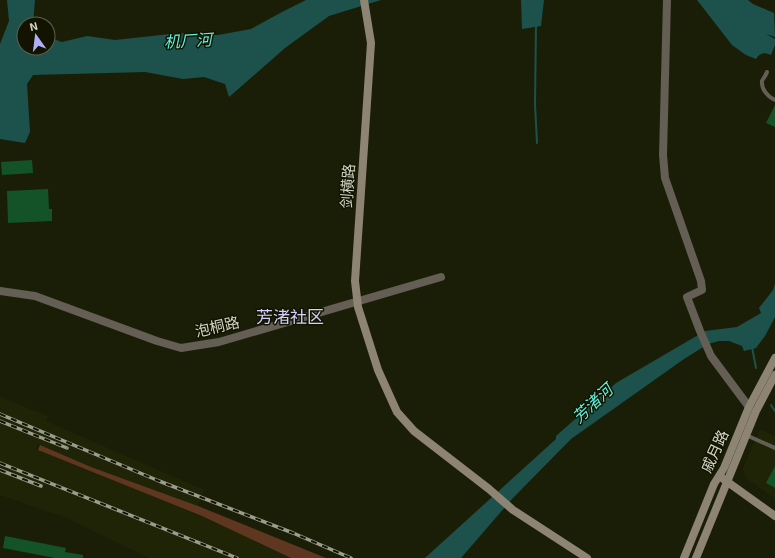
<svg xmlns="http://www.w3.org/2000/svg" width="775" height="558" font-family="'Exo 2','Noto Sans SC',sans-serif">
  <rect width="100%" height="100%" fill="#1b1e07"/>
  <!-- built -->
  <g fill="#202406">
    <polygon points="0,397 48,416 46,421 204,490 198,506 91,467 38,444 36,449 202,516 291,558 149,558 67,518 0,495"/>
    <polygon points="760,429 775,436 775,499 746,478 743,468"/>
  </g>
  <!-- green -->
  <polygon fill="#5f3620" points="40,445 91,467 198,506 326,558 291,558 202,516 38,450"/>
  <!-- water -->
  <g fill="#1c524b">
    <polygon points="7,0 35,0 33,24 24,24 24,48 48,48 48,37 62,42 87,36 115,40 179,33 218,35 251,29 282,12 306,0 381,0 329,16 285,48 229,97 225,84 204,77 183,79 145,72 33,75 27,84 30,132 25,143 0,139 0,44 9,21"/>
    <polygon points="521,0 544,0 541,26 522,29"/>
    <path d="M697,0h51l5,4 21,9 1,24 -9,-3 9,5v6l-4,10c-7,-3 -11,-2 -15,4l-10,-4 -14,-10z"/>
    <polygon points="775,284 775,317 765,336 756,348 744,351 742,346 729,341 719,341 708,344 684,359 571,439 512,499 461,558 425,558 556,439 556,436 616,383 705,331 737,327 761,313 759,308 773,290"/>
  </g>
  <g fill="none" stroke-linecap="round" stroke-linejoin="round">
    <!-- stream -->
    <g stroke="#1c524b" stroke-width="2">
      <polyline points="536,25 535,104 537,143"/>
      <polyline points="752,347 756,368"/>
      <polyline points="771,405 775,411"/>
    </g>
  </g>
  <!-- building -->
  <g fill="#145328">
    <polygon points="775,105 775,127 766,123"/>
    <polygon points="32,160 33,173 2,175 1,162"/>
    <polygon points="48,189 49,209 52,209 52,221 8,223 7,191"/>
    <polygon points="775,466 775,488 766,483"/>
    <polygon points="5,536 66,548 65,552 83,555 83,558 55,558 3,548"/>
  </g>
  <g fill="none" stroke-linecap="round" stroke-linejoin="round">
    <!-- lane -->
    <g stroke="#645e54" stroke-width="4">
      <path d="M767,72c-1,3 -4,7 -5,9 -1,8 6,16 13,19"/>
      <polyline points="746,435 775,448"/>
    </g>
    <!-- street -->
    <g stroke="#645e54" stroke-width="8">
      <polyline points="667,0 663,155 665,178 701,281 702,290 687,297 700,331 711,356 749,407"/>
      <polyline points="0,291 35,296 157,341 181,348 219,342 441,277"/>
    </g>
    <!-- secondary -->
    <g stroke="#8d8474" stroke-width="8">
      <polyline points="364,0 371,43 355,281 358,307 378,370 397,412 414,431 489,489 513,510 587,558"/>
      <polyline points="722,478 775,516"/>
      <polyline points="684,558 714,484 724,468 749,407 775,358"/>
      <polyline points="696,558 756,411 775,375"/>
    </g>
    <!-- rail casing -->
    <g stroke="#9b9d8c" stroke-width="3.5">
      <g id="rail">
        <polyline points="0,414 159,481 293,533 351,558"/>
        <polyline points="0,421 67,448"/>
        <polyline points="0,463 237,558"/>
        <polyline points="0,470 41,486"/>
      </g>
    </g>
    <!-- rail -->
    <use href="#rail" stroke="#121401" stroke-width="2" stroke-dasharray="6" stroke-linecap="butt"/>
  </g>
  <g text-anchor="middle" dominant-baseline="central" stroke-width="3" stroke-linejoin="round" paint-order="stroke">
    <!-- street labels -->
    <g font-size="15" fill="#d1d3c5" stroke="#121401">
      <text transform="translate(347 186) rotate(-86)">剑横路</text>
      <text transform="translate(217 326) rotate(-13)">泡桐路</text>
      <text transform="translate(714 451) rotate(-65)">戚月路</text>
    </g>
    <!-- water labels -->
    <g font-size="16" font-style="italic" fill="#62f1de" stroke="#121401">
      <text transform="translate(188 40) rotate(-3)">机厂河</text>
      <text transform="translate(592 403) rotate(-43)">芳渚河</text>
    </g>
    <!-- quarter labels -->
    <g font-size="17" fill="#d0d1fc" stroke="#121401">
      <text x="290" y="316">芳渚社区</text>
    </g>
  </g>
  <!-- north arrow -->
  <g transform="translate(36 36) rotate(346)"><circle r="19" fill="#121401" stroke="#5e604f"/>
  <path d="M0-3L7 15L0 10L-7 15Z" fill="#afaefa"/>
  <text y="-6" font-size="11" font-weight="bold" text-anchor="middle" fill="#d1d3c5">N</text>
  </g>
</svg>
